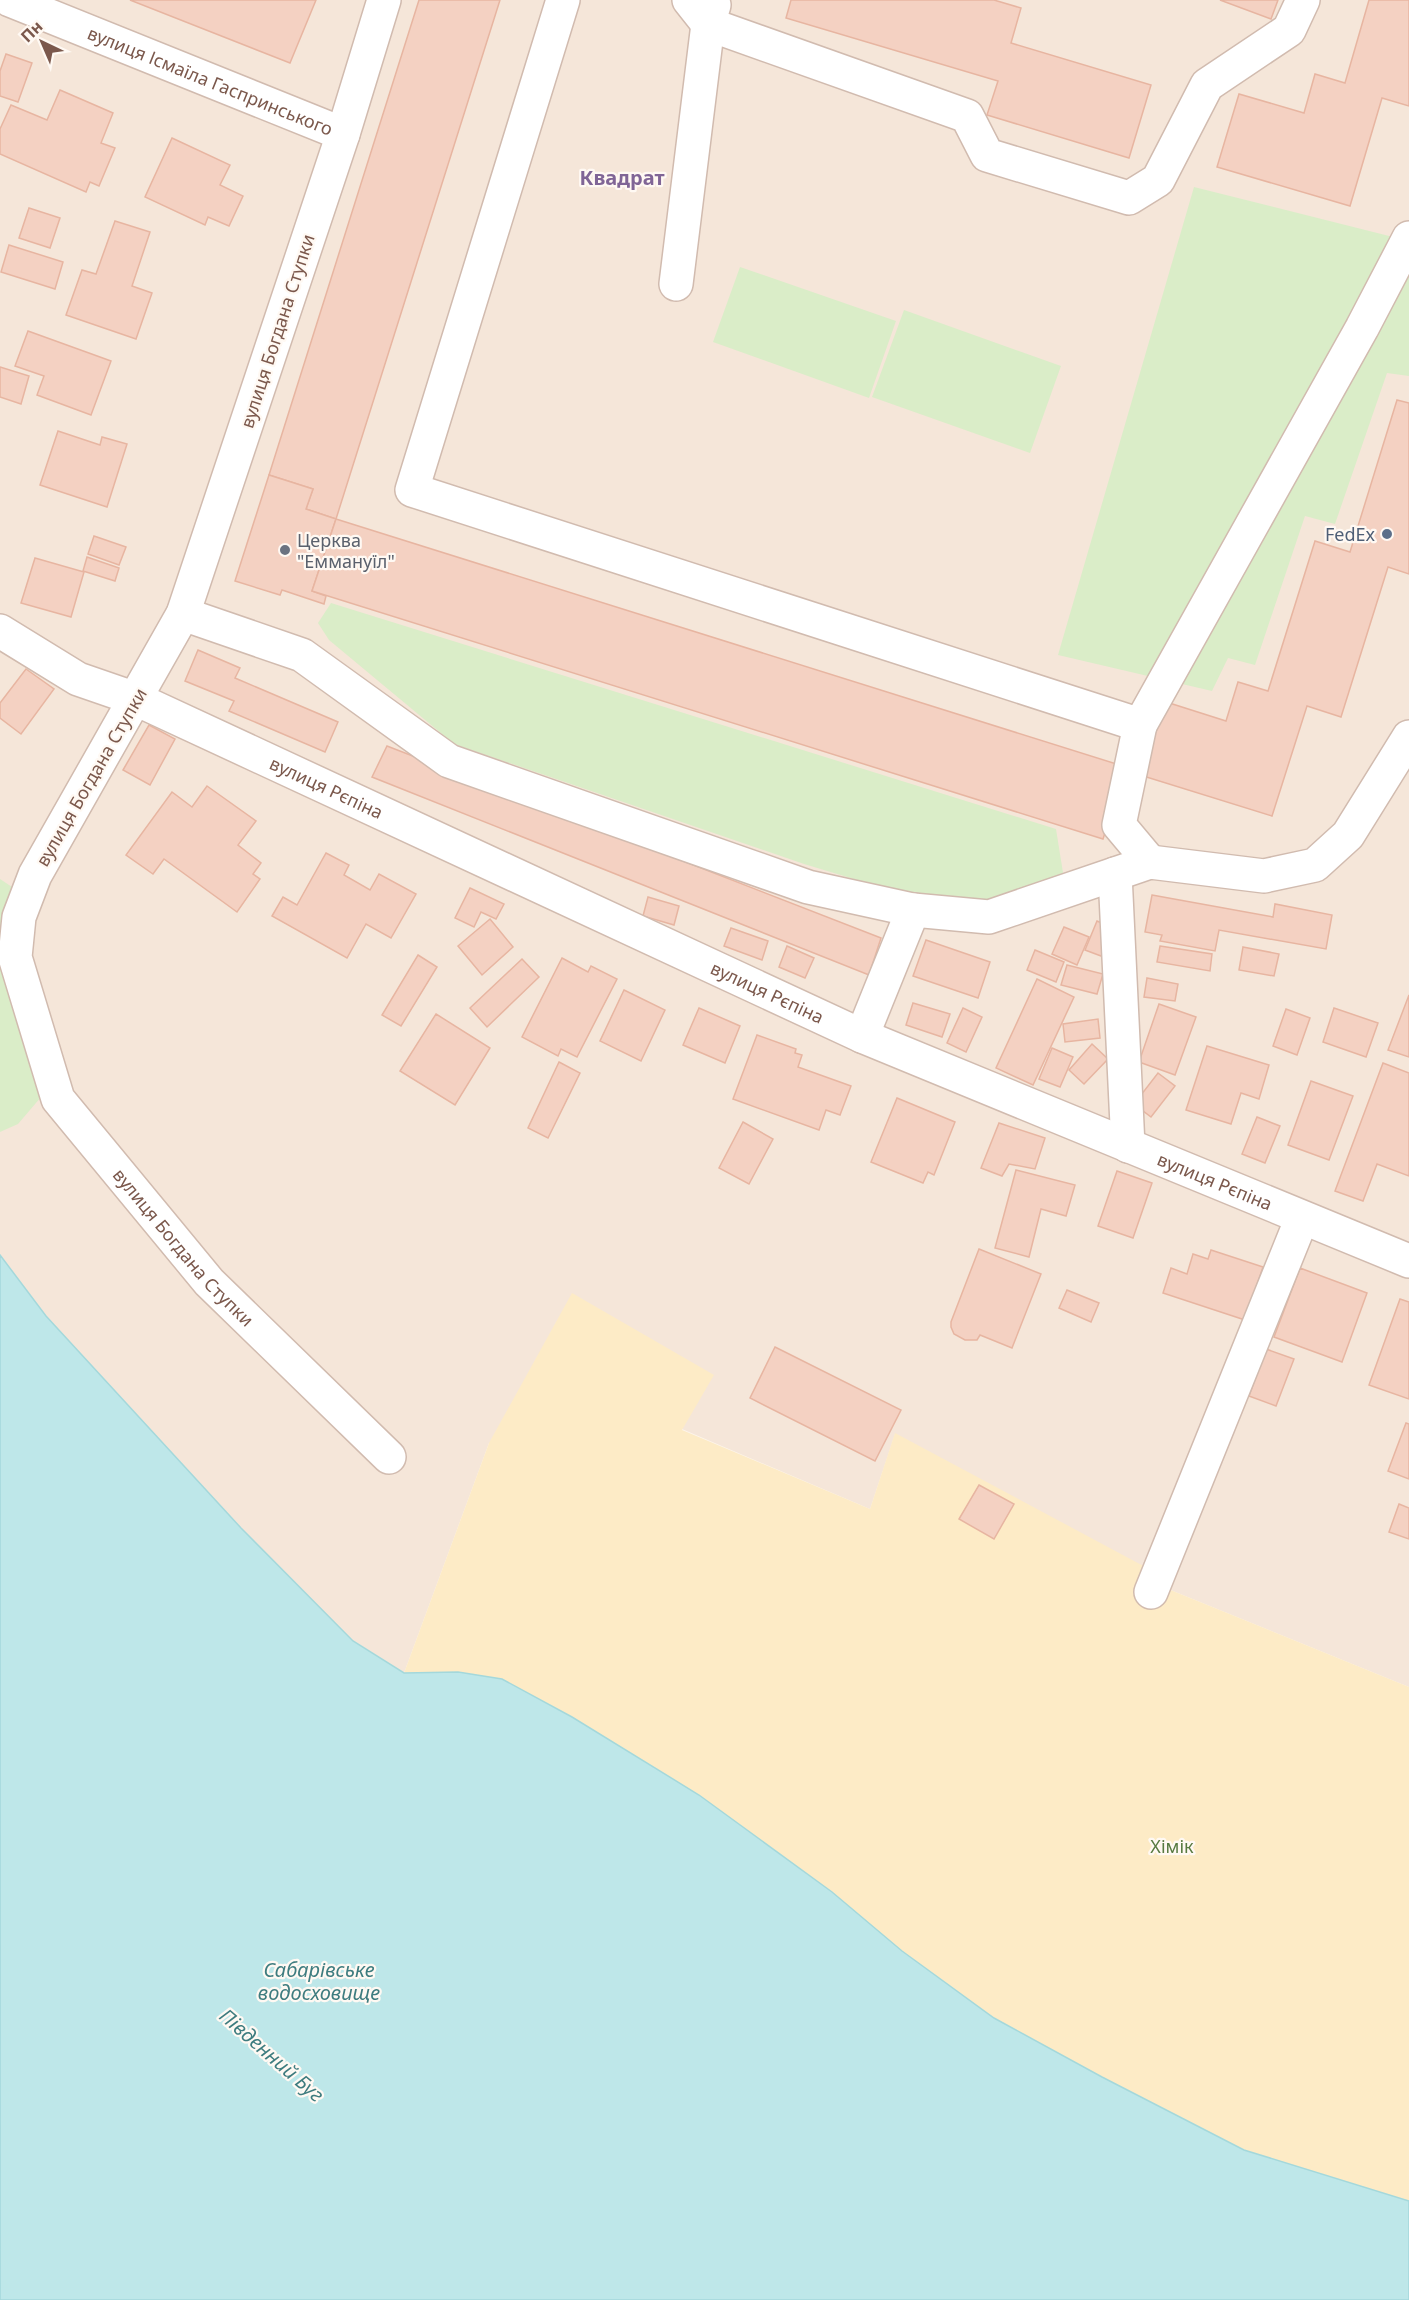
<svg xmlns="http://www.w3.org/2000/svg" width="1409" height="2300" font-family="'Noto Sans',sans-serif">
  <rect width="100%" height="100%" fill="#fdf5eb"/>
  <!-- residential -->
  <polygon fill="#f5e6d9" points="0,0 1409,0 1409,1687 1168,1589 895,1434 870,1509 682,1429 713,1375 489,1443 404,1673 353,1641 241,1528 46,1316 0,1255"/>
  <!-- green -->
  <g fill="#daedc8">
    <polygon points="1194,187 1409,241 1409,376 1387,373 1335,524 1305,516 1255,665 1228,658 1212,691 1058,655"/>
    <polygon points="740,267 896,321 869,398 713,342"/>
    <polygon points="904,310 1061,366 1030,453 872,397"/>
    <polygon points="331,603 1056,829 1064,879 987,902 917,898 804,864 454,744 329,640 318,623"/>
    <polygon points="0,879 27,897 19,917 53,1083 18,1124 0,1132"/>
  </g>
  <!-- sand -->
  <polygon fill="#fdebc6" points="572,1293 714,1375 682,1430 870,1509 895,1433 1149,1569 1168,1589 1409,1687 1409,2201 1244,2150 1102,2077 994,2018 902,1951 832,1892 699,1795 572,1717 502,1679 458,1672 404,1673 489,1443"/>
  <!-- water -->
  <polygon fill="#bee7e9" stroke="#a4d8db" stroke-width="1.5" points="0,1255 46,1316 241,1528 353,1641 404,1673 458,1672 502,1679 572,1717 699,1795 832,1892 902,1951 994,2018 1102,2077 1244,2150 1409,2201 1409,2300 0,2300"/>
  <!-- building -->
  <g fill="#f4d1c2" stroke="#e7b5a1" stroke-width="1.5">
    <polygon points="130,0 316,0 290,63"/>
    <polygon points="419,0 500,0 336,519 306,509 313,489 269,475"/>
    <polygon points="791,0 994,0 1021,8 1011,43 1151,85 1129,158 987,115 998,81 786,18"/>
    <polygon points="1220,0 1278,0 1271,19"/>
    <polygon points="1369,0 1409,0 1409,106 1382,98 1350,206 1217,167 1239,94 1304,113 1315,74 1345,83"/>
    <polygon points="6,54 32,63 18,102 0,96 0,71"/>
    <polygon points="60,90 113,113 101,143 115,148 99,186 90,182 86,192 0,154 0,129 11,105 47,120"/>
    <polygon points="172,138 230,165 220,185 243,196 229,226 208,217 205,225 145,197"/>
    <polygon points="29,208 60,218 50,248 19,238"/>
    <polygon points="115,221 150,232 132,286 152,293 136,339 66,315 82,270 96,274"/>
    <polygon points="9,245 63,262 55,289 1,272"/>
    <polygon points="28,331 111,361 91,415 37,395 44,376 15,366"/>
    <polygon points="0,367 29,376 21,404 0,397"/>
    <polygon points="1397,400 1409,403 1409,574 1388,567 1341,717 1307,706 1272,816 1140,775 1163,701 1226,721 1238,682 1268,691 1315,541 1350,552"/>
    <polygon points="58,431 100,445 102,437 127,444 107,507 40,485"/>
    <polygon points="269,475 313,489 306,509 336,519 312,591 326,596 324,604 282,590 280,595 235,581"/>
    <polygon points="336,519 1126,767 1103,839 312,591"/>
    <polygon points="94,536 126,547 119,565 88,554"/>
    <polygon points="87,557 119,568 115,581 83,571"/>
    <polygon points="35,558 84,572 71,617 21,603"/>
    <polygon points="198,650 240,668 235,678 338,722 325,752 229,711 234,701 185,681"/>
    <polygon points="26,669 54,689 21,734 0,718 0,703"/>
    <polygon points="149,725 175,739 150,785 123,770"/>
    <polygon points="387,746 881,938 869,975 372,777"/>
    <polygon points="207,786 256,821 238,845 261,863 253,874 260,879 237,912 164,859 153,874 126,855 172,792 192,807"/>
    <polygon points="326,853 349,865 344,875 370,890 379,874 416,894 391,938 366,924 347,958 272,916 283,897 297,905"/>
    <polygon points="470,888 504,904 496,919 481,912 474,927 455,918"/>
    <polygon points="1152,895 1273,917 1275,904 1332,915 1326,949 1219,930 1215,951 1160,941 1162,935 1145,932"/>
    <polygon points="648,897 679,906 674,925 643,916"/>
    <polygon points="490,919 513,947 482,975 458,946"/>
    <polygon points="1097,921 1113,928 1101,956 1085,950"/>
    <polygon points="1064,927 1089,937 1077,965 1052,954"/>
    <polygon points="731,928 768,941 762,960 724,946"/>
    <polygon points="926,940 990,962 978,998 913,976"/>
    <polygon points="787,946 814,958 805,978 779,967"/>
    <polygon points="1160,946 1212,954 1210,971 1157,962"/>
    <polygon points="1243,947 1279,954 1274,976 1239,970"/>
    <polygon points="1035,950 1064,962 1056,982 1027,970"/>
    <polygon points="418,955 437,967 401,1026 382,1015"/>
    <polygon points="562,958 588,972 591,966 617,979 577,1057 561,1049 558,1056 522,1037"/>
    <polygon points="522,959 539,977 487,1027 470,1008"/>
    <polygon points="1067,965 1103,974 1097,994 1061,985"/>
    <polygon points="1147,978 1178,984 1175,1001 1144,997"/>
    <polygon points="1037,979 1074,997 1033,1085 996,1068"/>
    <polygon points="624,990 665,1010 641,1061 600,1041"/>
    <polygon points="1409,995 1409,1057 1388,1050"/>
    <polygon points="913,1003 950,1014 942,1037 906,1025"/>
    <polygon points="1159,1004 1196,1017 1175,1075 1139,1062"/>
    <polygon points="699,1008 740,1026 725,1063 683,1045"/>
    <polygon points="963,1008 982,1017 966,1052 947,1043"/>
    <polygon points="1334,1008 1378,1023 1366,1057 1323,1042"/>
    <polygon points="1286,1009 1310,1018 1297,1055 1273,1046"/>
    <polygon points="436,1014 490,1048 455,1105 400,1071"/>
    <polygon points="1098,1019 1100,1038 1065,1042 1063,1024"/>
    <polygon points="757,1035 796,1049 795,1053 802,1055 798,1067 851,1086 840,1115 826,1110 819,1130 733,1099"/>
    <polygon points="1092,1044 1108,1059 1084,1084 1069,1070"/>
    <polygon points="1207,1046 1269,1065 1259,1099 1241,1093 1231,1124 1186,1110"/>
    <polygon points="1052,1048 1073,1057 1060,1087 1039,1079"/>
    <polygon points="559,1062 580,1073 548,1138 528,1128"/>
    <polygon points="1383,1063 1409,1073 1409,1176 1377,1164 1363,1201 1335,1191"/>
    <polygon points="1158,1073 1175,1086 1151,1117 1134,1104"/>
    <polygon points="1311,1081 1353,1096 1329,1160 1288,1145"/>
    <polygon points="897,1098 955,1122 934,1175 928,1172 923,1183 871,1162"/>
    <polygon points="1257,1117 1280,1126 1265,1163 1242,1154"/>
    <polygon points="743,1122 773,1139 749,1184 719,1168"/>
    <polygon points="999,1123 1045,1138 1035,1169 1009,1164 1002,1176 981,1168"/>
    <polygon points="1016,1170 1075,1185 1066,1216 1041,1209 1029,1257 995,1248"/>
    <polygon points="1117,1171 1152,1183 1133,1238 1098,1226"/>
    <polygon points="979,1249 1041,1274 1012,1348 980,1335 977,1340 965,1340 954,1334 951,1327 951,1322"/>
    <polygon points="1211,1250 1263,1267 1245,1320 1163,1293 1171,1268 1187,1274 1193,1254 1208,1259"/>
    <polygon points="1300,1268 1367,1293 1342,1362 1274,1337"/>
    <polygon points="1067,1290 1099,1303 1091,1322 1059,1308"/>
    <polygon points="1400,1299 1409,1302 1409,1399 1369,1385"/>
    <polygon points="775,1347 901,1410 875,1461 750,1398"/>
    <polygon points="1266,1349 1294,1359 1276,1406 1249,1396"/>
    <polygon points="1406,1423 1409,1424 1409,1479 1388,1471"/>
    <polygon points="979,1485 1014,1504 994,1539 959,1519"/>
    <polygon points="1399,1504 1409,1508 1409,1539 1389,1532"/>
  </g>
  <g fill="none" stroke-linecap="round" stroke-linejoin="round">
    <!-- minor casing -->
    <g stroke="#d1bbaf" stroke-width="36">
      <g id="minor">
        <path id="s1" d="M10,0l333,134"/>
        <path id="s2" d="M384,0l-41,134 -160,480 -148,261 -16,42 -4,40 43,142 151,183 180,175"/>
        <polyline points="563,0 412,490 1140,725 1362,328 1409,238"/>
        <polyline points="689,0 708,24 967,116 987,155 1129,198 1158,180 1207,85 1289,30 1303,0"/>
        <polyline points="676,284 708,24 714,5"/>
        <polyline points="183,614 302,655 449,761 808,887 913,910 989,917 1150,862 1264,876 1315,865 1348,835 1409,737"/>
        <path id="s3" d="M0,631l78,48 58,20 726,337 547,225"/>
        <polyline points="1140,725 1119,825 1150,862"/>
        <polyline points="1115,874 1128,1146"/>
        <polyline points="862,1036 913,910"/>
        <polyline points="1151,1592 1302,1218"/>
      </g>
    </g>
    <!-- minor -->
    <use href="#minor" stroke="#fff" stroke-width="33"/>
  </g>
  <!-- markers -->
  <circle fill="#5c6f8a" stroke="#fff9f3" stroke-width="2" cx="1387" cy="534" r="6"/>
  <circle fill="#6b7280" stroke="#fff9f3" stroke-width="2" cx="285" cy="550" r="6"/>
  <g text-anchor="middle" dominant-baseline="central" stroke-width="4.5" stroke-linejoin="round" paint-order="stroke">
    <!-- street labels -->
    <g font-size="18" fill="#7b584c" stroke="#fff9f3">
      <text stroke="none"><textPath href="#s1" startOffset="216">вулиця Ісмаїла Гаспринського</textPath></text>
      <text transform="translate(277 331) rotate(-72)">вулиця Богдана Ступки</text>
      <text transform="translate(91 777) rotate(-60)">вулиця Богдана Ступки</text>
      <text stroke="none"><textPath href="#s3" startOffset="363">вулиця Рєпіна</textPath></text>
      <text stroke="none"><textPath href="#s3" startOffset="849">вулиця Рєпіна</textPath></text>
      <text stroke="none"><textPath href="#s3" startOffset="1335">вулиця Рєпіна</textPath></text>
      <text stroke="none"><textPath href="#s2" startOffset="1374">вулиця Богдана Ступки</textPath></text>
    </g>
    <!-- service labels -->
    <g font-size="18" fill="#4e5e75" stroke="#fff9f3" text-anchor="end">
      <text x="1375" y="534">FedEx</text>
    </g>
    <!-- worship labels -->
    <g font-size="18" fill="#5b616d" stroke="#fff9f3" text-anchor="start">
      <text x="297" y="540">Церква<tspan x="297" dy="21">"Еммануїл"</tspan></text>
    </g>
    <!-- park labels -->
    <g font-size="18" fill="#587a41" stroke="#fff9f3">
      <text x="1172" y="1846">Хімік</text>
    </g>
    <!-- neighbourhood labels -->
    <g font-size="20" font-weight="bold" fill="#806596" stroke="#fff9f3">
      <text x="622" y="177">Квадрат</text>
    </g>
    <!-- water labels -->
    <g font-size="20" font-style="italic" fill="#3e7c7f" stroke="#fff9f3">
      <text x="319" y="1969">Сабарівське<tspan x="319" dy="23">водосховище</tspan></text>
      <text transform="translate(272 2055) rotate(41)">Південний Буг</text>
    </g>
  </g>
  <!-- north arrow -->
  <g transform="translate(42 42) rotate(316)" stroke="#fff9f3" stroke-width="4.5" paint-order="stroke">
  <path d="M0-4.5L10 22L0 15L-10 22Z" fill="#7b584c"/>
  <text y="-9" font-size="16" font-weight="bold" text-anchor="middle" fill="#7b584c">Пн</text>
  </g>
</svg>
